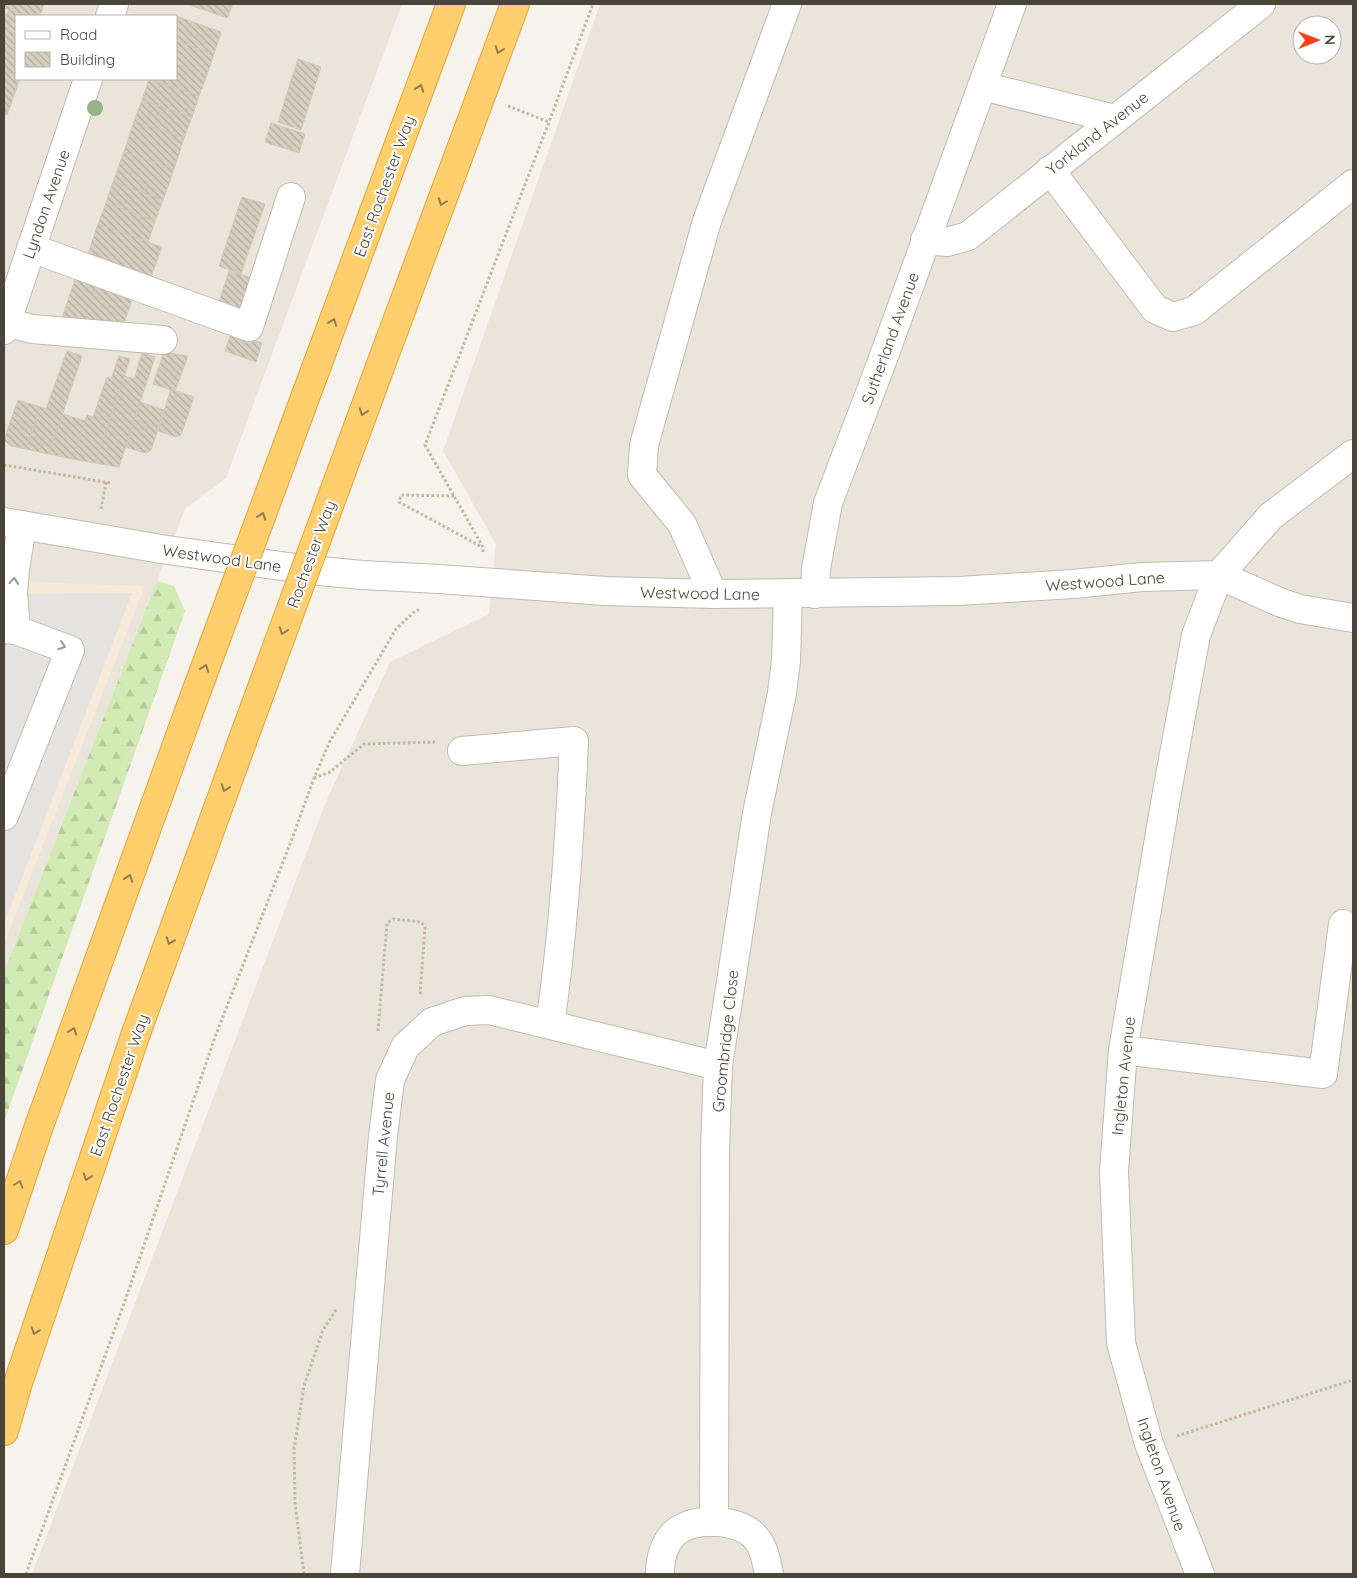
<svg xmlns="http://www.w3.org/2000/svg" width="1357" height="1578" font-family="Quicksand,sans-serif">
  <defs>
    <pattern id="forest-firs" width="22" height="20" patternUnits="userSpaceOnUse" patternTransform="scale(1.25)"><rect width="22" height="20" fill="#d2eab5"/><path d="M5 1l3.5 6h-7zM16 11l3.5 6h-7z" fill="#b6ca9c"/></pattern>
    <pattern id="building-back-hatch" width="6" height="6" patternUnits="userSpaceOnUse" patternTransform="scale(1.25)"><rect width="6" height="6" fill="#d8cfc1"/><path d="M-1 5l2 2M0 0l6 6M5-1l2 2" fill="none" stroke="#b1aa9e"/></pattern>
  </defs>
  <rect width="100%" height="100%" fill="#f6f3ec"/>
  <!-- residential -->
  <g fill="#eae5da" fill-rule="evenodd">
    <path d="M4,4h398l-176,474 -41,31 -181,463zM16,16h160v63h-160z"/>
    <path d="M600,4h753v1570h-1321l293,-770 65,-142 99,-48 7,-70 -53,-93zM1302,25h30v30h-30z"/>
  </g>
  <!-- commercial -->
  <polygon fill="#f7ead8" points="4,575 34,582 145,586 4,944"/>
  <!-- forest -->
  <polygon fill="url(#forest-firs)" points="157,581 174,586 185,611 4,1122 4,972"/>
  <!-- parking -->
  <polygon fill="#e5e3e0" points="4,592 13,594 132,593 4,924"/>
  <!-- building -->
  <g fill="url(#building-back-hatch)" stroke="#d3c7b4">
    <polygon points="4,4 44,4 40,16 27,16 4,8"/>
    <polygon points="187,4 233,4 227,18"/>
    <polygon points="9,10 27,16 16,16 16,34 4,29 4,14 7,15"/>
    <polygon points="176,16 221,32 214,54 176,41"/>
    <polygon points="4,29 16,34 16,55 4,50"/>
    <polygon points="176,41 214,54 207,75 176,64"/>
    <polygon points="4,50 16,55 16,75 4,71"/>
    <polygon points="298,59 321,67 301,130 278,122"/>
    <polygon points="176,64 207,75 199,96 151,79 176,79"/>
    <polygon points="4,71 16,75 16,79 20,79 7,115 4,114"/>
    <polygon points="149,79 199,96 192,117 142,100"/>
    <polygon points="142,100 192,117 184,138 134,121"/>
    <polygon points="134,121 184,138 174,169 124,152"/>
    <polygon points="271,123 305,134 299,153 265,142"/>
    <polygon points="124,152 174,169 163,200 113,182"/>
    <polygon points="113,182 163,200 155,221 106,203"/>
    <polygon points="242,197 265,204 241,274 219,266"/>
    <polygon points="106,203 155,221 148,242 98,224"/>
    <polygon points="98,224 162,247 150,279 87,257"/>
    <polygon points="229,271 255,279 244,313 218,305"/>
    <polygon points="76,277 133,297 124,323 62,318"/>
    <polygon points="231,333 262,343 256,362 225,351"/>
    <polygon points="67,351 82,356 49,454 26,449 40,407 46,409"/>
    <polygon points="164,352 188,356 175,391 153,384"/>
    <polygon points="142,353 155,357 119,467 95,463 124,376 134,379"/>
    <polygon points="119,356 130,359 95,463 72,459 87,415 93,417 107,377 111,379"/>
    <polygon points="171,389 194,397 181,435 176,437 158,431"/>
    <polygon points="18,400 40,407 26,449 11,446 4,440"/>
    <polygon points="140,402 164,410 151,450 145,453 126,447"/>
    <polygon points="63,414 85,421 72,459 49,454"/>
  </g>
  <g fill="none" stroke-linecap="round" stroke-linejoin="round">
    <!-- minor casing -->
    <g stroke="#c2bbae" stroke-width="30">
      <g id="minor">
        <polyline points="110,16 114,4"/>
        <polyline points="982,86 1115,119"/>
        <polyline points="1050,170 1155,309 1173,317 1194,311 1353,184"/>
        <polyline points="925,240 947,242 968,236 1261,4"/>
        <polyline points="31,248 249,327 291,197"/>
        <polyline points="6,322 32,329 163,340"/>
        <polyline points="4,330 88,79"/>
        <polyline points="4,522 161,549 309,570 362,575 439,579 605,591 713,594 959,591 1073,584 1142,577 1219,575 1279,602 1300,609 1353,618"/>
        <polyline points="713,594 682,524 642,475 644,445 707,221 787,4"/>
        <polyline points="815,594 816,569 828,503 881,364 1012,4"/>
        <polyline points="4,629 16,630 70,650 4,816"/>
        <polyline points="16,630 13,594 15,569 22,526"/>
        <path d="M462,751l112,-10c-4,95 -10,189 -24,283"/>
        <polyline points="1123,1050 1323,1074 1343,924"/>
        <polyline points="714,1522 715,1149 718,1066 757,813 782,693 786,661 788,594"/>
        <polyline points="345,1574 383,1136 390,1080 405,1047 432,1022 465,1011 489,1010 718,1066"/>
        <path d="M660,1574c0,-15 4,-32 16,-42 19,-15 61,-13 77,3 11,10 13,25 16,39"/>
        <polyline points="1200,1574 1149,1444 1121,1343 1114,1171 1123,1050 1167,792 1196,635 1219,575 1271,516 1353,454"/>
      </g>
    </g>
    <!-- highway casing -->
    <g stroke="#e0a43c" stroke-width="30">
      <g id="highway">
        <polyline points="380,367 515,4"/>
        <polyline points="316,368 451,4"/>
        <polyline points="4,1230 39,1126 188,714"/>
        <polyline points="4,1431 17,1386 135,1036 242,742"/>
      </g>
    </g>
    <!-- path -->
    <g stroke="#c4b79f" stroke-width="3" stroke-dasharray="2.5 2.5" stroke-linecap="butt">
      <polyline points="508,106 549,122"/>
      <polyline points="4,465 110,483"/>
      <polyline points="454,496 401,495 399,502 482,547"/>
      <polyline points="101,509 106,482"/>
      <polyline points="483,552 483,547 425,445 549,122 593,4"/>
      <polyline points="314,778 330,772 364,744 435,742"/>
      <polyline points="378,1031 387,923 393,919 421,922 425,927 420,995"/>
      <polyline points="1177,1436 1353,1380"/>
      <polyline points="26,1574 126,1298 215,1037 292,839 314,778 329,743 396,629 415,611 421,609"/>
      <polyline points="304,1574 295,1503 294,1449 304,1386 323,1330 337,1308"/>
    </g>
    <!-- minor -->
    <use href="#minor" stroke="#fff" stroke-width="28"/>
    <!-- highway -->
    <use href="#highway" stroke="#ffcf6e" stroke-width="28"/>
    <!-- highway-bridge casing -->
    <g stroke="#e0a43c" stroke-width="30" stroke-linecap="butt">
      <g id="highway-bridge">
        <polyline points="188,714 316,368"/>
        <polyline points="242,742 380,367"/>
      </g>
    </g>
    <!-- highway-bridge -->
    <use href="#highway-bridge" stroke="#ffcf6e" stroke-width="28"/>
  </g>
  <!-- trees -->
  <circle fill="#97b381" cx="95" cy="108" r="8"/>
  <!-- one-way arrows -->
  <defs><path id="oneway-chevron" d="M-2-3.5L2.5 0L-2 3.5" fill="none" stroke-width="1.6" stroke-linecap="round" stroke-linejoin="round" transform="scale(1.25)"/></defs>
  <g stroke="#937c4e">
    <use href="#oneway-chevron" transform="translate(499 50) rotate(110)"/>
    <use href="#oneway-chevron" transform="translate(420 88) rotate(-70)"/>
    <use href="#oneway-chevron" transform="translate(442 202) rotate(111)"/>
    <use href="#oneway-chevron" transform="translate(333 322) rotate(-70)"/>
    <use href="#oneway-chevron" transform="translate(363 412) rotate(110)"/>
    <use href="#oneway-chevron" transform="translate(262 516) rotate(-70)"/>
    <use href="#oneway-chevron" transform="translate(283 631) rotate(110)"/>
    <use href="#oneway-chevron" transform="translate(205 668) rotate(-70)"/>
    <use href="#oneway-chevron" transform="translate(225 788) rotate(110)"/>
    <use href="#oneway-chevron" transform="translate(129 878) rotate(-70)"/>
    <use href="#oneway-chevron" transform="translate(170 941) rotate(110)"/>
    <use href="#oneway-chevron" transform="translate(73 1031) rotate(-70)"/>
    <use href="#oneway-chevron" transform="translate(87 1177) rotate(109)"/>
    <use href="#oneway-chevron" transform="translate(19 1184) rotate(-72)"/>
    <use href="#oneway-chevron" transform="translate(35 1331) rotate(109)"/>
  </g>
  <g stroke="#9c9892">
    <use href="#oneway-chevron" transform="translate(14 581) rotate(-85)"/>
    <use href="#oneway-chevron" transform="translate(62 646) rotate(20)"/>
  </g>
  <g text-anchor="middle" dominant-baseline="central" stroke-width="4" stroke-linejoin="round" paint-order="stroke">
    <!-- street labels -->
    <g font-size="16" fill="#4b4439" stroke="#fff">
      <text transform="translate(1097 133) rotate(-38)">Yorkland Avenue</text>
      <text transform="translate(384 186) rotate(-70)">East Rochester Way</text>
      <text transform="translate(46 204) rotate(-71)">Lyndon Avenue</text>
      <text transform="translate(890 338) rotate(-70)">Sutherland Avenue</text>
      <text transform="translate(311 554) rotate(-70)">Rochester Way</text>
      <text transform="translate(222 558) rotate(8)">Westwood Lane</text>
      <text transform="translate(1105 581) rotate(-4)">Westwood Lane</text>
      <text transform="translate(700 593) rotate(1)">Westwood Lane</text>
      <text transform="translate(725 1041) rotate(-84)">Groombridge Close</text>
      <text transform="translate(1123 1076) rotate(-84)">Ingleton Avenue</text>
      <text transform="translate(119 1085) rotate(-71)">East Rochester Way</text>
      <text transform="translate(383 1144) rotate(-84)">Tyrrell Avenue</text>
      <text transform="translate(1162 1474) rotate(71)">Ingleton Avenue</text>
    </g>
  </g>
  <!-- border -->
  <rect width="1357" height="1578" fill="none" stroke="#4b4439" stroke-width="10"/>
  <!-- legend -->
  <rect x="15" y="15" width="162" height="65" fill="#ffffff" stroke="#b7b4b0"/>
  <rect x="25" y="31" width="25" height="8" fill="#ffffff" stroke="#b7b4b0"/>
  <text x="60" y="40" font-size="15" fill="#4b4439">Road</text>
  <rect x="25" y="52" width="25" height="15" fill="url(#building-back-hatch)" stroke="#b7b4b0"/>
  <text x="60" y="65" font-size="15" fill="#4b4439">Building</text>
  <!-- north arrow -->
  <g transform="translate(1317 40) rotate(89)"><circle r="24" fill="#ffffff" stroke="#b7b4b0"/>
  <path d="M0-4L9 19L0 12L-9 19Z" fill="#fc3f1d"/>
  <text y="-8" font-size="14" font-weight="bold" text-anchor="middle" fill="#4b4439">N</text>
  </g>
</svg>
